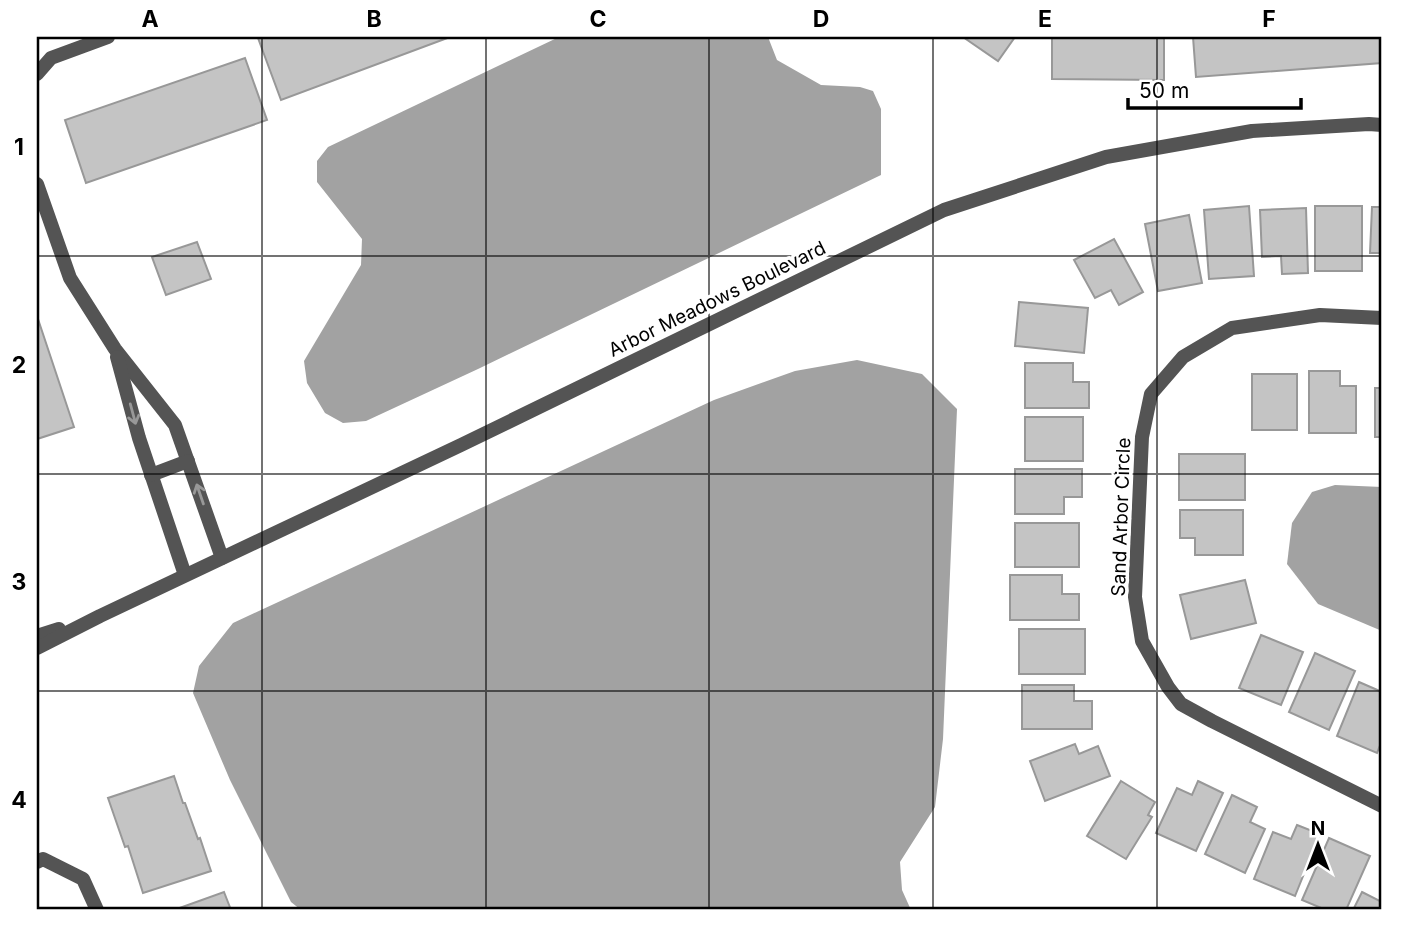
<svg xmlns="http://www.w3.org/2000/svg" width="1419" height="947" font-family="Inter,sans-serif">
  <rect width="100%" height="100%" fill="#fff"/>
  <!-- water -->
  <g fill="#a2a2a2">
    <polygon points="559,37 768,37 777,60 821,85 860,87 873,91 881,109 881,175 478,369 366,421 343,423 325,413 307,383 304,361 361,265 362,239 317,182 317,161 328,147"/>
    <polygon points="857,360 922,374 957,409 943,739 935,807 900,862 902,890 911,910 301,910 291,902 230,780 193,693 199,666 233,623 714,400 795,371"/>
    <polygon points="1335,485 1382,487 1382,631 1318,604 1287,564 1292,523 1312,492"/>
  </g>
  <!-- building -->
  <g fill="#c4c4c4" stroke="#989898" stroke-width="2">
    <polygon points="262,37 450,37 281,100 258,38"/>
    <polygon points="963,37 1015,37 998,61"/>
    <polygon points="1052,37 1164,37 1164,80 1052,79"/>
    <polygon points="1193,37 1382,37 1382,63 1196,77"/>
    <polygon points="245,58 267,120 86,183 65,120"/>
    <polygon points="1249,206 1254,276 1209,279 1204,210"/>
    <rect x="1315" y="206" width="47" height="65"/>
    <polygon points="1372,207 1382,207 1382,253 1370,253"/>
    <polygon points="1306,208 1308,273 1282,274 1281,256 1262,257 1260,210"/>
    <polygon points="1189,215 1202,283 1158,291 1145,224"/>
    <polygon points="1114,239 1143,292 1119,305 1111,290 1095,298 1074,260"/>
    <polygon points="197,242 211,279 166,295 152,257"/>
    <polygon points="1019,302 1088,308 1084,353 1015,346"/>
    <polygon points="37,316 74,427 37,439"/>
    <polygon points="1025,363 1073,363 1073,382 1089,382 1089,408 1025,408"/>
    <polygon points="1309,371 1340,371 1340,386 1356,386 1356,433 1309,433"/>
    <rect x="1252" y="374" width="45" height="56"/>
    <rect x="1375" y="388" width="7" height="49"/>
    <rect x="1025" y="417" width="58" height="44"/>
    <rect x="1179" y="454" width="66" height="46"/>
    <polygon points="1015,469 1082,469 1082,497 1064,497 1064,514 1015,514"/>
    <polygon points="1180,510 1243,510 1243,555 1195,555 1195,538 1180,538"/>
    <rect x="1015" y="523" width="64" height="44"/>
    <polygon points="1010,575 1062,575 1062,594 1079,594 1079,620 1010,620"/>
    <polygon points="1245,580 1256,623 1191,639 1180,595"/>
    <rect x="1019" y="629" width="66" height="45"/>
    <polygon points="1261,635 1303,652 1281,705 1239,688"/>
    <polygon points="1315,653 1355,671 1329,730 1289,712"/>
    <polygon points="1359,682 1382,692 1382,740 1377,753 1337,736"/>
    <polygon points="1022,685 1074,685 1074,701 1092,701 1092,729 1022,729"/>
    <polygon points="1075,744 1079,754 1098,746 1110,776 1045,801 1030,761"/>
    <polygon points="174,776 183,803 185,803 198,839 200,838 211,871 143,893 128,846 125,847 108,798"/>
    <polygon points="1121,781 1155,802 1148,815 1152,817 1126,859 1087,836"/>
    <polygon points="1198,781 1223,793 1196,851 1156,833 1177,788 1192,795"/>
    <polygon points="1232,795 1257,807 1250,822 1265,829 1245,873 1205,854"/>
    <polygon points="1297,825 1320,834 1295,896 1254,879 1273,832 1291,839"/>
    <polygon points="1329,838 1370,856 1346,910 1326,910 1302,900"/>
    <polygon points="224,892 231,910 174,910"/>
    <polygon points="1362,892 1382,902 1382,910 1353,910"/>
  </g>
  <g fill="none" stroke-linecap="round" stroke-linejoin="round">
    <!-- minor -->
    <g stroke="#545454" stroke-width="14">
      <polyline points="37,74 51,58 108,37"/>
      <polyline points="37,184 70,278 115,349 175,425 222,558"/>
      <polyline points="1382,318 1320,315 1232,328 1183,357 1151,394 1142,437 1135,597 1142,641 1168,687 1181,704 1212,721 1382,806"/>
      <polyline points="117,357 139,438 185,575"/>
      <polyline points="151,475 188,461"/>
      <polyline points="37,636 59,629"/>
      <polyline points="37,648 100,616 461,445 944,210 1106,157 1252,131 1369,124 1382,125"/>
      <polyline points="37,862 43,859 83,879 97,910"/>
    </g>
  </g>
  <!-- one-way arrows -->
  <defs><path id="oneway-shaft" d="M-6 0H5M1.5-3L5.5 0L1.5 3" fill="none" stroke-width="1.6" stroke-linecap="round" stroke-linejoin="round" transform="scale(1.75)"/></defs>
  <g stroke="#989898">
    <use href="#oneway-shaft" transform="translate(133 414) rotate(75)"/>
    <use href="#oneway-shaft" transform="translate(200 494) rotate(-109)"/>
  </g>
  <!-- grid -->
  <path fill="none" stroke="#000" stroke-width="2" stroke-opacity="0.55" d="M262,37v873M486,37v873M709,37v873M933,37v873M1157,37v873M37,256h1345M37,474h1345M37,691h1345"/>
  <g text-anchor="middle" dominant-baseline="central" stroke-width="7" stroke-linejoin="round" paint-order="stroke">
    <!-- street labels -->
    <g font-size="19" fill="#000" stroke="#fff">
      <text transform="translate(717 299) rotate(-26)">Arbor Meadows Boulevard</text>
      <text transform="translate(1121 517) rotate(-88)">Sand Arbor Circle</text>
    </g>
  </g>
  <!-- border -->
  <rect width="1419" height="947" fill="none" stroke="#ffffff" stroke-width="77"/>
  <!-- north arrow -->
  <g transform="translate(1318 845)" stroke="#ffffff" stroke-width="5" paint-order="stroke">
  <path d="M0-5L12 26L0 18L-12 26Z" fill="#000000"/>
  <text y="-10" font-size="19" font-weight="bold" text-anchor="middle" fill="#000000">N</text>
  </g>
  <!-- scale -->
  <path d="M1128 98v10h173v-10" fill="none" stroke="#000000" stroke-width="3.5"/>
  <text x="1139" y="98" font-size="21" fill="#000000" stroke="#ffffff" stroke-width="5" paint-order="stroke">50 m</text>
  <rect x="38" y="38" width="1342" height="870" fill="none" stroke="#000" stroke-width="2.5"/>
  <g font-size="23" text-anchor="middle" font-weight="bold" fill="#000">
    <text x="150" y="27">A</text>
    <text x="374" y="27">B</text>
    <text x="598" y="27">C</text>
    <text x="821" y="27">D</text>
    <text x="1045" y="27">E</text>
    <text x="1269" y="27">F</text>
    <text x="19" y="155">1</text>
    <text x="19" y="373">2</text>
    <text x="19" y="590">3</text>
    <text x="19" y="808">4</text>
  </g>
</svg>
